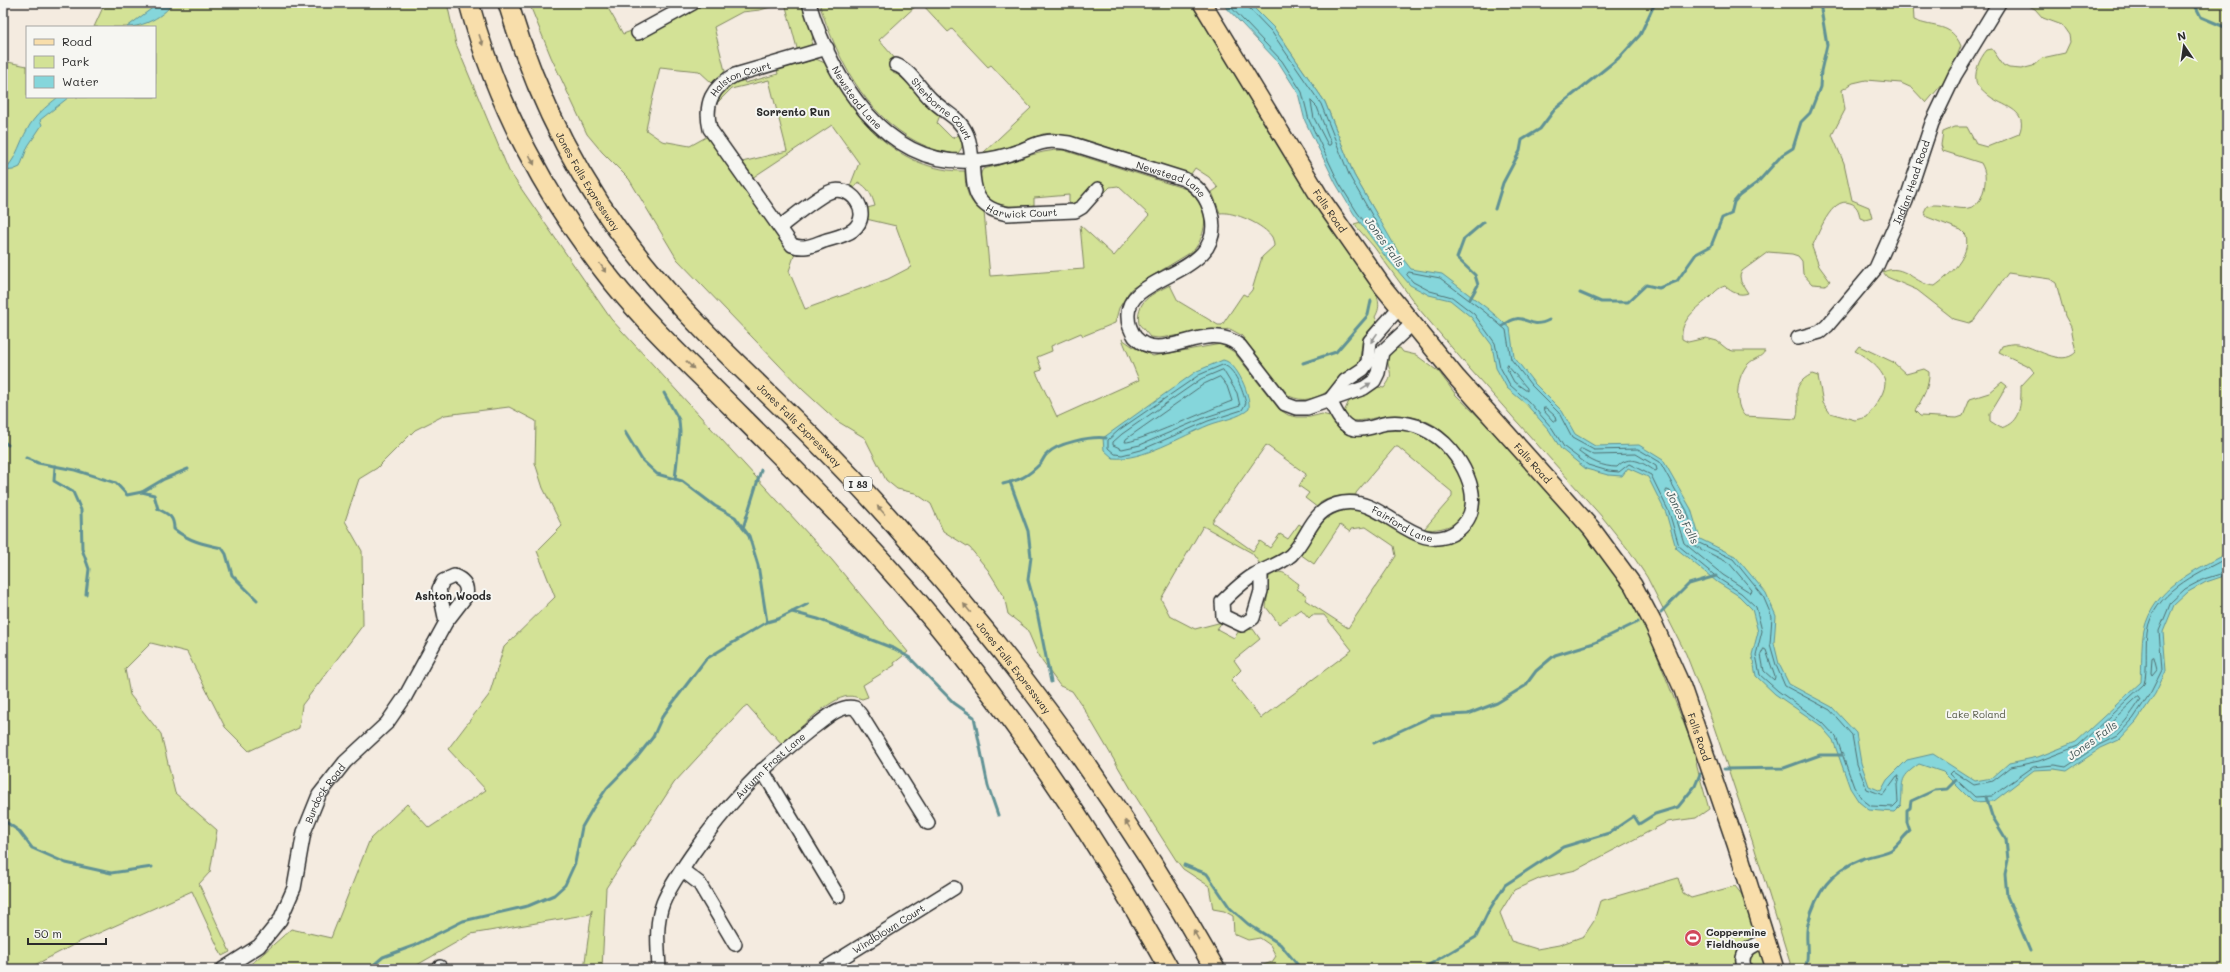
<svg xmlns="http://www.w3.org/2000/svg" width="2230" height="972" font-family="Mali,sans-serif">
  <rect width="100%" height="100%" fill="#f4ebe0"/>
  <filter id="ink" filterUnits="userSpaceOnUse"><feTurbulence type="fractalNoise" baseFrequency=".025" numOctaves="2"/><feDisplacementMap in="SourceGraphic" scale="8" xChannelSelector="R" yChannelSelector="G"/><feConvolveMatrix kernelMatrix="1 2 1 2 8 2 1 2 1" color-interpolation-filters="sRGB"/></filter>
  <g filter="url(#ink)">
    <!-- green -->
    <g fill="#d3e296" stroke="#7f8660">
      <path d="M105,3h342l9,41 53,127 102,148 221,241 76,92 -14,11 1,2 -32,20 5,12 -6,2c-6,-2 -11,-4 -18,-2 -18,5 -47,34 -62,47l-35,-39 -4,3 -69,75 -68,105 -4,81h-18l8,-59 -2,4 -119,20 -61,35h-167l13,-9 35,-31 40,9 39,-99 37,-35 22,24 57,-38 -38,-41 41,-54 15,-48 51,-50 -18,-46 25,-25 -19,-38 -8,-25 1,-42 -27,-14 -64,8 -30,15 -38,38 -18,11 -14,42 17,30 1,74 -61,80 -3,23 -50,23 -24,-24 -38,-75 -36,-9 -26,26 5,26 31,39 14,59 42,37 -7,42 -11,12 31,68 -8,4 -30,-65 -113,51 -52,27h-24v-908l24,5v31h128v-70h-61z"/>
      <path d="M529,3h76l18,31 11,-4 5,9 65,-36h81l-25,7 -18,2 -28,15 11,44 -13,12 -13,-12 -39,-4c-4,21 -11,41 -14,63l16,11 28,5 18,-10 77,108 10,9 -6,18 16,38 83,-30 23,-12 -15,-41 -30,-7 1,-11 8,-2c-3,-11 -7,-19 -17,-24l-4,6 -4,-2 9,-23 -27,-38 -80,53 -10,-16 45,-11 -18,-71 -38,9 -16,16 11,-17 17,-9 2,4 33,-9 -1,-4 39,-11 11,5c25,54 72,108 138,107 0,17 3,33 19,41l6,64 94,-7 -4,-44 34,31 35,-41 -31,-29 -8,1 -6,6 -7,-8 -21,18h-7v-8l-35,3v7c-17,2 -52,5 -53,-21 -1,-6 -1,-10 2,-15 26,-5 56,-20 80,-19l123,39c4,4 9,7 12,11 12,15 6,39 -5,51l-62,38 -12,19 -4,15 -32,13 -2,-3 -30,13 1,5 -15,6 5,13 -6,2 21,45 82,-37 -17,-41 13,9 18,8 68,-12 13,8 45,57 9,6 9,2h13l12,-3 11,3 24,18c21,-3 47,-9 67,1 16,8 39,39 43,57 6,27 -21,39 -43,36l28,-32v-5l-54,-45h-3l-39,46v2c-13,0 -25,1 -36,8l1,4 -3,1 -13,-10 4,-5 -10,-7 7,-12 -40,-29 -54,77 41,29 7,-10 10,7 10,-14 8,5 11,-15 3,2c-12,21 -18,31 -42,38l-8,-11 -49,-27 -42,73 9,17 25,13 27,-7 -5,7 17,9 5,-7 14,-2 7,10 -26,21 7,10 -10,10 30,38 91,-68 -28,-35h-12l-3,3 -8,-9 -22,15 -13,-17 3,-30c13,-11 18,-1 30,7l-2,5 10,7 -2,4 43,28 48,-72 -2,-10 -28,-19 -15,2 -1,3 -10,-7 -26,39 -14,-10c15,-18 18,-38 46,-44 47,-9 70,65 123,18 12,-11 13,-30 8,-45 -6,-18 -19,-37 -33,-50 -16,-16 -44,-21 -65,-16 -11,2 -18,5 -30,3l-5,-8 5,-11 29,-14 6,1c11,-14 5,-15 3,-30l7,-9 6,-1 3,4 13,3 23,17 17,23 33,32 100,109 39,53 21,46 45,114 3,18 12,42 -13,9 -29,4 -91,48 -35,8 -27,12 -14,23 11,28 26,8 22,-4 25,-9 10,-15 6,-20 78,-23 5,15 8,5 44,-12 8,10 2,12 5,-1 16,62h-514l20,-7 4,-6 -6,-11 -10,-7 -12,2 -14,-6 -1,-18 -9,-5 -11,-2 -4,-23 -26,-17 -7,-9 -42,-66 -51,-87 -11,-16 -12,-5 -21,-29 -12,-28 -19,-15 -4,-18 -16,-26 -18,-22 -27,-17 -12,-27 -16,-11 -18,-4 -11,-9 -21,-42 -28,-17 -34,-31 -126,-131 -48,-80 -27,-27 -15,-18 -36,-77z"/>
      <polygon points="785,3 801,3 813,36 811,46 798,52"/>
      <path d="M819,3h372l68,111 113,171c6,12 10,20 3,32l2,4 -14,16 -4,28c-20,17 -42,44 -70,31l-48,-61 -11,-6 -71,9 -9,-1 -11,-13c-4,-23 13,-30 31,-39l8,16 40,24h4l21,-31 4,2 5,-6 10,-33 12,-11c0,-2 -1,-7 -2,-9 -8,-12 -38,-26 -52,-24l-8,-21 6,-4 -9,-11 -14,-9 -4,6 -108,-35 -30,-6 -10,1 -40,15 -20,4 48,-45 -40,-43 -3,2 -36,-38 -4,3 -26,-28 -3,-1 -40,37 18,21 -4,12 7,3 40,39 -3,8 15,15 7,-3c4,8 5,11 -1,18 -14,1 -29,-5 -41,-11 -53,-28 -80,-84 -98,-139z"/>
      <path d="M1249,3h664l1,17c20,9 37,2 47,26l-12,30 -23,27 -14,-15 -11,-5 -35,-3 -13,3 -11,7 3,20 -13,25 12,28 8,37 17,7 3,11 -7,2 -5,-2c-1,-7 -3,-13 -10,-15 -19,-7 -32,32 -38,44l7,19 11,15 -5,4 -13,-1 -9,-10 -1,-13 -4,-5 -6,-2 -24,-2 -26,19 -2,5 1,6 7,11c-8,3 -16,0 -23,-7 -7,2 -10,6 -15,11 -13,12 -30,22 -28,42l6,3 18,-4 11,3 10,8 6,2h32c-4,7 -11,7 -17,13 -11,11 -15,41 -3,52l51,3c7,-18 -10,-32 16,-45l6,2 5,27 7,10 25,7 12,-3c6,-9 17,-21 18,-33 1,-13 -20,-28 -30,-33l4,-5 34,16 13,12 18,-5 5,3c1,14 -7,27 -14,39l5,5 37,2 6,-2 7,-17 19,-6 13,-11 5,4 -17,28v7l11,7c20,-6 20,-24 20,-42l13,-14 -4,-5 -31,-15 3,-6c4,-1 10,-3 15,-2 18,2 44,24 59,8l-5,-25 -6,-11 -9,-33 -6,-4 -42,-6 -34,47 -5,3 -15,-4 -37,-29 -30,-13 -4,-5c21,-10 32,13 52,14 15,-11 36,-30 31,-51l-5,-5 -34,-13 -3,-5 3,-6c20,-6 49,18 57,-17 2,-10 2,-17 -3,-26l-38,-12 -2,-6 2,-13 12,-5h12l9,17 11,3 32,-13c10,-23 -13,-27 -27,-36 -5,-3 -10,-9 -15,-13 -4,-11 2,-26 10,-35l5,-1 11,16 6,3 12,1 12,-3 9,-8 23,-5 5,-11 -1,-7 -7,-10 -19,-7 -8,-9 -12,-6h204v966h-435l-40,-129 -41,-122 -25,-64 -39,-77 -16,-24 -28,-35 -134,-150 -50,-59 -45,-62 -20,-23 24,-7 -24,-42 -29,-73 -51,-74z"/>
    </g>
    <!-- water -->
    <g fill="#85d6db" stroke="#619295">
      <path d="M159,3h14c-10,14 -30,24 -46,24z"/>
      <path d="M1222,3h27l25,25 51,74 29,73 46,80 11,14 31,5 46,35 22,19 4,29 20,26 28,28 13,23 20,12 44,-1 24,15 28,49 9,30 35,17 31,37 10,23 -2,27 5,21 10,20 43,23 24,26 5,30 8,23 12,5 6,-11 20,-20 26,-6 42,27 17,-3 17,-15 29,-6 38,-15 65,-60c1,-15 0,-39 3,-52 10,-42 48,-58 83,-77v22l-21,7 -18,10 -14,13 -11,27 3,39 -11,23 -19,28 -17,18 -18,8 -34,23 -13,-2 -20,1 -40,31 -21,1 -30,-30 -24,-8c-22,15 -15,18 -18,41l-7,7 -25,-2 -10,-8 -9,-14 -17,-48 -13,-15 -45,-31 -19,-18 -4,-21 6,-23 -6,-23 -13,-13 -22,-14 -41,-34 -10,-35 -18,-36 -20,-9 -6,8 -14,-1 -22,-6 -25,-20 -12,-19 -24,-27 -18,-15 -11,-20 -4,-23 -21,-28 -21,-17 -21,-5 -19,-10 -26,-30 -30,-41 -18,-30 -31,-63 -7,-28 -19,-30z"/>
      <path d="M58,97h11l-29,23 2,5 -14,21 -8,21 -7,3 -10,1v-4l5,-1c9,-10 12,-24 19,-36 7,-14 19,-23 31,-33z"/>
      <polygon points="2227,185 2227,253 2224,223 2225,188"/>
      <path d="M1223,360c14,2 28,36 26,49 -10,9 -27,11 -40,16 -27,11 -67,36 -96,33l-9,-8 -1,-12 94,-67z"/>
    </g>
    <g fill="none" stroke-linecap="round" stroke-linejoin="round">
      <!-- shore -->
      <g stroke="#4f6f71" stroke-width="1">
        <polyline points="1227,3 1282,61 1302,92 1309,120 1339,183 1357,212 1387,252 1396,260 1396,257 1350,177 1321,104 1271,31 1248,7 1247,3"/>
        <polygon points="1311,101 1317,107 1331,143 1330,145 1328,145 1314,118"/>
        <polygon points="1409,272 1440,278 1485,312 1506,330 1511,359 1531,385 1559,413 1572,438 1594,450 1638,449 1660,462 1687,511 1697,542 1733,559 1763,596 1772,617 1770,644 1776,665 1785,686 1830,710 1852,735 1857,764 1867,789 1883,795 1897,776 1899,776 1897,785 1898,802 1893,807 1871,806 1862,799 1854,787 1836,737 1822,722 1778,691 1760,675 1756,655 1762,631 1756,607 1741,593 1719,579 1679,546 1669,512 1651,475 1629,464 1619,472 1608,471 1588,465 1564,447 1552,428 1528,401 1510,385 1500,367 1495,343 1474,314 1452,297 1430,291 1413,282 1407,275"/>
        <path d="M1223,365c12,2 20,27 23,38l-4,7 -34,11 -67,29 -19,5 -7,-1 -7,-6v-8l11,-10 80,-55z"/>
        <polygon points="1507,365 1527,388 1527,391 1514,382 1506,367"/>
        <polygon points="1223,370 1237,393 1240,406 1206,417 1140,445 1122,449 1113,445 1113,442 1122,434 1201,379"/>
        <path d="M1220,377l7,9 5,15c-17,6 -98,43 -107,41l1,-3 78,-55z"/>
        <polygon points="1544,408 1546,408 1555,416 1556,421 1553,421 1544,411"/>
        <path d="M1582,449l12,6 42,-1 20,12 1,4 -2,1c-13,-9 -26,-17 -38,-4 -14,0 -27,-6 -38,-15z"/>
        <polygon points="1667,490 1670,491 1682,513 1693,545 1729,563 1752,590 1751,593 1723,575 1684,543 1674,511 1666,492"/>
        <path d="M2227,558c-31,16 -74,35 -80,74 -2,17 1,36 -3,52l-66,62 -39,15 -28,6 -18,14 -19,4 -21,-14 -3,3 25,23 17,-1 41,-29 21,-2 12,2 33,-22 18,-9 16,-17 18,-27 11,-22 -3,-39 12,-29 14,-13 19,-10 23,-7"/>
        <polygon points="1764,649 1766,650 1775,677 1774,680 1764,671 1761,655"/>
        <polygon points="2154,657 2157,669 2152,675 2151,673 2152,658"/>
        <path d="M2139,696l2,3c-10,15 -26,41 -46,41v-3z"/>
      </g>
      <!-- stream -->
      <g stroke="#619295" stroke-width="3">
        <polyline points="2194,3 2201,17 2227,28"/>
        <polyline points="1495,209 1503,183 1520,151 1522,140 1540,129 1555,109 1620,57 1640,35 1654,5"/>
        <polyline points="1580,293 1601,302 1628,302 1646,285 1659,288 1677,281 1696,254 1711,246 1722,218 1731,214 1734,202 1739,196 1758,182 1782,155 1793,148 1801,122 1810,113 1820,87 1821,71 1827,45 1820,3"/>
        <polyline points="1470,299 1478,285 1475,275 1457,258 1464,239 1484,222"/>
        <path d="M1503,326c22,-19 23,6 46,-6"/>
        <polyline points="1303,363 1336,352 1368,315 1371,301"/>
        <polyline points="664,393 679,420 680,432 675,479"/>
        <polyline points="625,432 642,460 657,474 682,481 715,506 735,517 749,536 758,565 767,622"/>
        <polyline points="3,441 8,445"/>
        <path d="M26,458l12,5 37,7 41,13 11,12 15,-3 12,3 4,14c10,5 16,7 16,20 15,12 29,15 48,19l4,6 6,21 25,25"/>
        <polyline points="55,466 54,481 73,492 81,510 82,549 89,569 86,594"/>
        <polyline points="1010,482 1028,531 1031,557 1028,580 1037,612 1051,682"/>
        <path d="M1003,484c17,-4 24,-7 37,-20 3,-3 4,-8 7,-10 10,-11 44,-18 59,-16"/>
        <polyline points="142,492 164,479 188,469"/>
        <polyline points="743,528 761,470"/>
        <polyline points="792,612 818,619 895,649 910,658 954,703 974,717 988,786 998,815"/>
        <polyline points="1661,612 1689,584 1716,576"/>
        <polyline points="1374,743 1432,716 1468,714 1497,703 1525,686 1536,671 1555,655 1594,643 1638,622"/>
        <polyline points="1724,769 1784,768 1820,755 1842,755"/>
        <polyline points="1986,797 1992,816 2006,839 2008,860 2005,874 2007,896 2030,951"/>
        <polyline points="3,820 19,831 32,848 66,863 111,873 152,867"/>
        <polyline points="1184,865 1207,874 1230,908 1248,924 1280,944 1301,969"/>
        <polyline points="369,969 383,957 413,946 463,921 528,906 554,895 565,885 575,863 582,827 593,808 607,788 638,756 653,737 662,717 706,659 767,622 778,619 808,604"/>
        <polyline points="1422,969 1476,937 1488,912 1505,885 1563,847 1609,833 1634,816 1639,824 1655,814 1678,807 1695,786 1700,774"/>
        <path d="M1805,969c6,-15 -1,-30 3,-45 8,-32 23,-53 54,-65 9,-4 19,-4 29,-9 6,-4 13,-14 19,-19l-3,-9v-12l3,-2 1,-7 24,-11 12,-1 9,-9"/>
      </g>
      <!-- minor casing -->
      <g stroke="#2b2b2b" stroke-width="16">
        <g id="minor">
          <path id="s1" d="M809,3c22,74 75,164 163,158 17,-1 34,-5 50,-11 8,-3 15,-7 23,-8 7,-2 16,0 24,1l115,36c14,7 23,18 27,34 17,65 -86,59 -83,104 0,8 3,14 7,20 27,30 70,-20 105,9l45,58 11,4h11l57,-20 10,-7 4,-8 4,-21 30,-28"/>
          <polyline points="638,33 693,3"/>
          <path id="s2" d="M896,65c14,5 24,24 35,34 8,8 18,14 26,21 4,4 8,10 10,15 13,32 -8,71 41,79l67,-3 7,-4 16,-18"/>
          <path id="s3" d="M780,227c14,-11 32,-26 47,-34 23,-12 47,20 26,37 -8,6 -20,8 -29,11 -11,4 -20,9 -32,4l-82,-116c-6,-26 2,-42 25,-54l92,-27"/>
          <path id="s4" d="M1798,338l22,-6 7,-6 49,-58 30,-67 26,-78 23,-48 44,-72"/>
          <polyline points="1330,400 1345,381 1363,369 1368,362 1370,341 1399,308"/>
          <path id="s5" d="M1261,572v19l-8,27 -11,7 -19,-9 -1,-14c10,-10 20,-20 32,-27 12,-7 27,-11 37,-20 19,-19 20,-47 52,-52 41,-7 74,56 114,28 9,-7 14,-15 15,-25 3,-19 -9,-42 -21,-56 -15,-18 -39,-30 -64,-27 -10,2 -22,8 -33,6 -13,-3 -19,-19 -24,-29"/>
          <polyline points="762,770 838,896"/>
          <polyline points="682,870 699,883 735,944"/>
          <polyline points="440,967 441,969"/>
          <path id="s6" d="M223,969l36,-23 21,-26 14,-32 10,-56 15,-37 26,-33 42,-39 18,-26 41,-75 20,-26c2,-10 -2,-16 -12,-20l-11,5 -4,8 7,33"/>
          <path id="s7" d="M659,969c-1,-22 -4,-45 4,-66 7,-17 18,-32 28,-47 35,-51 71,-89 119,-126 12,-8 30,-27 45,-22l5,6 68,109"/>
          <path id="s8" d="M824,969l130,-81"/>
          <path d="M1745,969c-8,-17 8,-24 21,-29"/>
        </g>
      </g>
      <!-- major casing -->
      <g stroke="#2b2b2b" stroke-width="20">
        <g id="major">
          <path id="s9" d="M1202,3l116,191 65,93 74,91 134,150 42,57 21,40 28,62 54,157 39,125"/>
        </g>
      </g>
      <!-- highway casing -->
      <g stroke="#2b2b2b" stroke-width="22">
        <g id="highway">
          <path d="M469,3c27,101 78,197 143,278 33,41 71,77 108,114 54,54 109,108 161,165 113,124 207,263 288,409"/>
          <path id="s10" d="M508,3c28,93 72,182 133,257 50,63 111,117 168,174 35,35 68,70 100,107 117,131 220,275 306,428"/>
        </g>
      </g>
      <!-- minor -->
      <use href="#minor" stroke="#f6f6f2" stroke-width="13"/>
      <!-- major -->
      <use href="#major" stroke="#f8deab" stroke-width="17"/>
      <!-- highway -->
      <use href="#highway" stroke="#f8deab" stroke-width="19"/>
    </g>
    <!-- one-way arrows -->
    <defs><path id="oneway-solid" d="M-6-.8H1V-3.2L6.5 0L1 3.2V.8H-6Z"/></defs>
    <g fill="#92846b">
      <use href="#oneway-solid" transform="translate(481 40) rotate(71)"/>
      <use href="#oneway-solid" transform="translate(532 160) rotate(63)"/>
      <use href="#oneway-solid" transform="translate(603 268) rotate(54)"/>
      <use href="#oneway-solid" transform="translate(690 365) rotate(45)"/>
      <use href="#oneway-solid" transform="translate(881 510) rotate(-132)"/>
      <use href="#oneway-solid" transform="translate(967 608) rotate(-129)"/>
      <use href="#oneway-solid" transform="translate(1128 825) rotate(-123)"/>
      <use href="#oneway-solid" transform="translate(1196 935) rotate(-119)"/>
    </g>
    <g fill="#90908e">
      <use href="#oneway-solid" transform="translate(1374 338) rotate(125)"/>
      <use href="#oneway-solid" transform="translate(1366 386) rotate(-32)"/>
    </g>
  </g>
  <!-- icons -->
  <defs>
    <g id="stadium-disc" transform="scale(0.9)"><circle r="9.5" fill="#d1495b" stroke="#f6f6f2"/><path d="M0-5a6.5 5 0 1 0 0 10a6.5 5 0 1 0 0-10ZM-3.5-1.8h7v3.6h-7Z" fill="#fff"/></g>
  </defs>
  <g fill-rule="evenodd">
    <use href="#stadium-disc" x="1693" y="938"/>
  </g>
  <g text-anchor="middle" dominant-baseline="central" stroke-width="4" stroke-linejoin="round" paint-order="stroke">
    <!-- shield labels -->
    <rect fill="#f6f6f2" stroke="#686867" stroke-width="1" x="844" y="477" width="28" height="14" rx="3"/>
    <g font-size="9" font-weight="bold" fill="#2b2b2b">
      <text x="858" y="484">I 83</text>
    </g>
    <!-- street labels -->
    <g font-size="10" fill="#2b2b2b" stroke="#f6f6f2">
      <text stroke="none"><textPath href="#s3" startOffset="399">Halston Court</textPath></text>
      <text stroke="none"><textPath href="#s1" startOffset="107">Newstead Lane</textPath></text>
      <text stroke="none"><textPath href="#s2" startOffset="64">Sherborne Court</textPath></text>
      <text stroke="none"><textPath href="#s10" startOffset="196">Jones Falls Expressway</textPath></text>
      <text stroke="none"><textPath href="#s1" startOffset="454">Newstead Lane</textPath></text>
      <text stroke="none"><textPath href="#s4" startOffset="201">Indian Head Road</textPath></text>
      <text stroke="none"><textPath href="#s2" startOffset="213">Harwick Court</textPath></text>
      <text stroke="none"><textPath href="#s9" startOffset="244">Falls Road</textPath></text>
      <text stroke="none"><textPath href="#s10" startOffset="520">Jones Falls Expressway</textPath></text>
      <text stroke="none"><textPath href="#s9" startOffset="568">Falls Road</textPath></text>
      <text stroke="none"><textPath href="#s5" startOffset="320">Fairford Lane</textPath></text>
      <text stroke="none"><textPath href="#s10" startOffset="844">Jones Falls Expressway</textPath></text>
      <text stroke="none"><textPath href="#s9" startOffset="892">Falls Road</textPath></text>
      <text stroke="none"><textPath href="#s7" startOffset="242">Autumn Frost Lane</textPath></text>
      <text stroke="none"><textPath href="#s6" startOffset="212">Burdock Road</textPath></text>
      <text stroke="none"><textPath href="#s8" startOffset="76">Windblown Court</textPath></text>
    </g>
    <!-- park labels -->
    <g font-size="10" fill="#555946" stroke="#f6f6f2">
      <text x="1976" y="714">Lake Roland</text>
    </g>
    <!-- poi labels -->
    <g font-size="10" font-weight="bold" fill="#2b2b2b" stroke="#f6f6f2" text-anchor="start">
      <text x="1706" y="932">Coppermine<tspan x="1706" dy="12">Fieldhouse</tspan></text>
    </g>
    <!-- neighbourhood labels -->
    <g font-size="11" font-weight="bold" fill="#2b2b2b" stroke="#f6f6f2">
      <text x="793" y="111">Sorrento Run</text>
      <text x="453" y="595">Ashton Woods</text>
    </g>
    <!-- water labels -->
    <g font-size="11" font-style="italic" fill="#425657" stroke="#f6f6f2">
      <text transform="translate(1385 242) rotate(54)">Jones Falls</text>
      <text transform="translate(1683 517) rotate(63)">Jones Falls</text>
      <text transform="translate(2092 740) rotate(-36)">Jones Falls</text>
    </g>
  </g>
  <!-- margin -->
  <rect width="2230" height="972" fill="none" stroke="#f6f6f2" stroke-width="16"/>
  <rect x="8" y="8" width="2214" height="956" fill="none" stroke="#2b2b2b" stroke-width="1.5" filter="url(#ink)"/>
  <!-- legend -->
  <rect x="26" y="26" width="130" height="72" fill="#f6f6f2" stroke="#a5a5a2"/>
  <rect x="34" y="39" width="20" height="6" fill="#f8deab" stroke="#a5a5a2"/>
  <text x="62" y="46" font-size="12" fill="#2b2b2b">Road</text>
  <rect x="34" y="56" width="20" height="12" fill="#d3e296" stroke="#a5a5a2"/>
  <text x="62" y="66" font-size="12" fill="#2b2b2b">Park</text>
  <rect x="34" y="76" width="20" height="12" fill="#85d6db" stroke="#a5a5a2"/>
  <text x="62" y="86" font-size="12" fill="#2b2b2b">Water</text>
  <!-- north arrow -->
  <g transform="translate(2184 46) rotate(347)" stroke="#f6f6f2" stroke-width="3" paint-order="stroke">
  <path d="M0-3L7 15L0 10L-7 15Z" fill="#2b2b2b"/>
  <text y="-6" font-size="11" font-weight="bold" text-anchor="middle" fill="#2b2b2b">N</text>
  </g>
  <!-- scale -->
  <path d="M28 938v6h78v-6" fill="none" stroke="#2b2b2b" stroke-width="2"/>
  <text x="34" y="938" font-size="12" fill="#2b2b2b" stroke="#f6f6f2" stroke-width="3" paint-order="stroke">50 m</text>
</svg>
